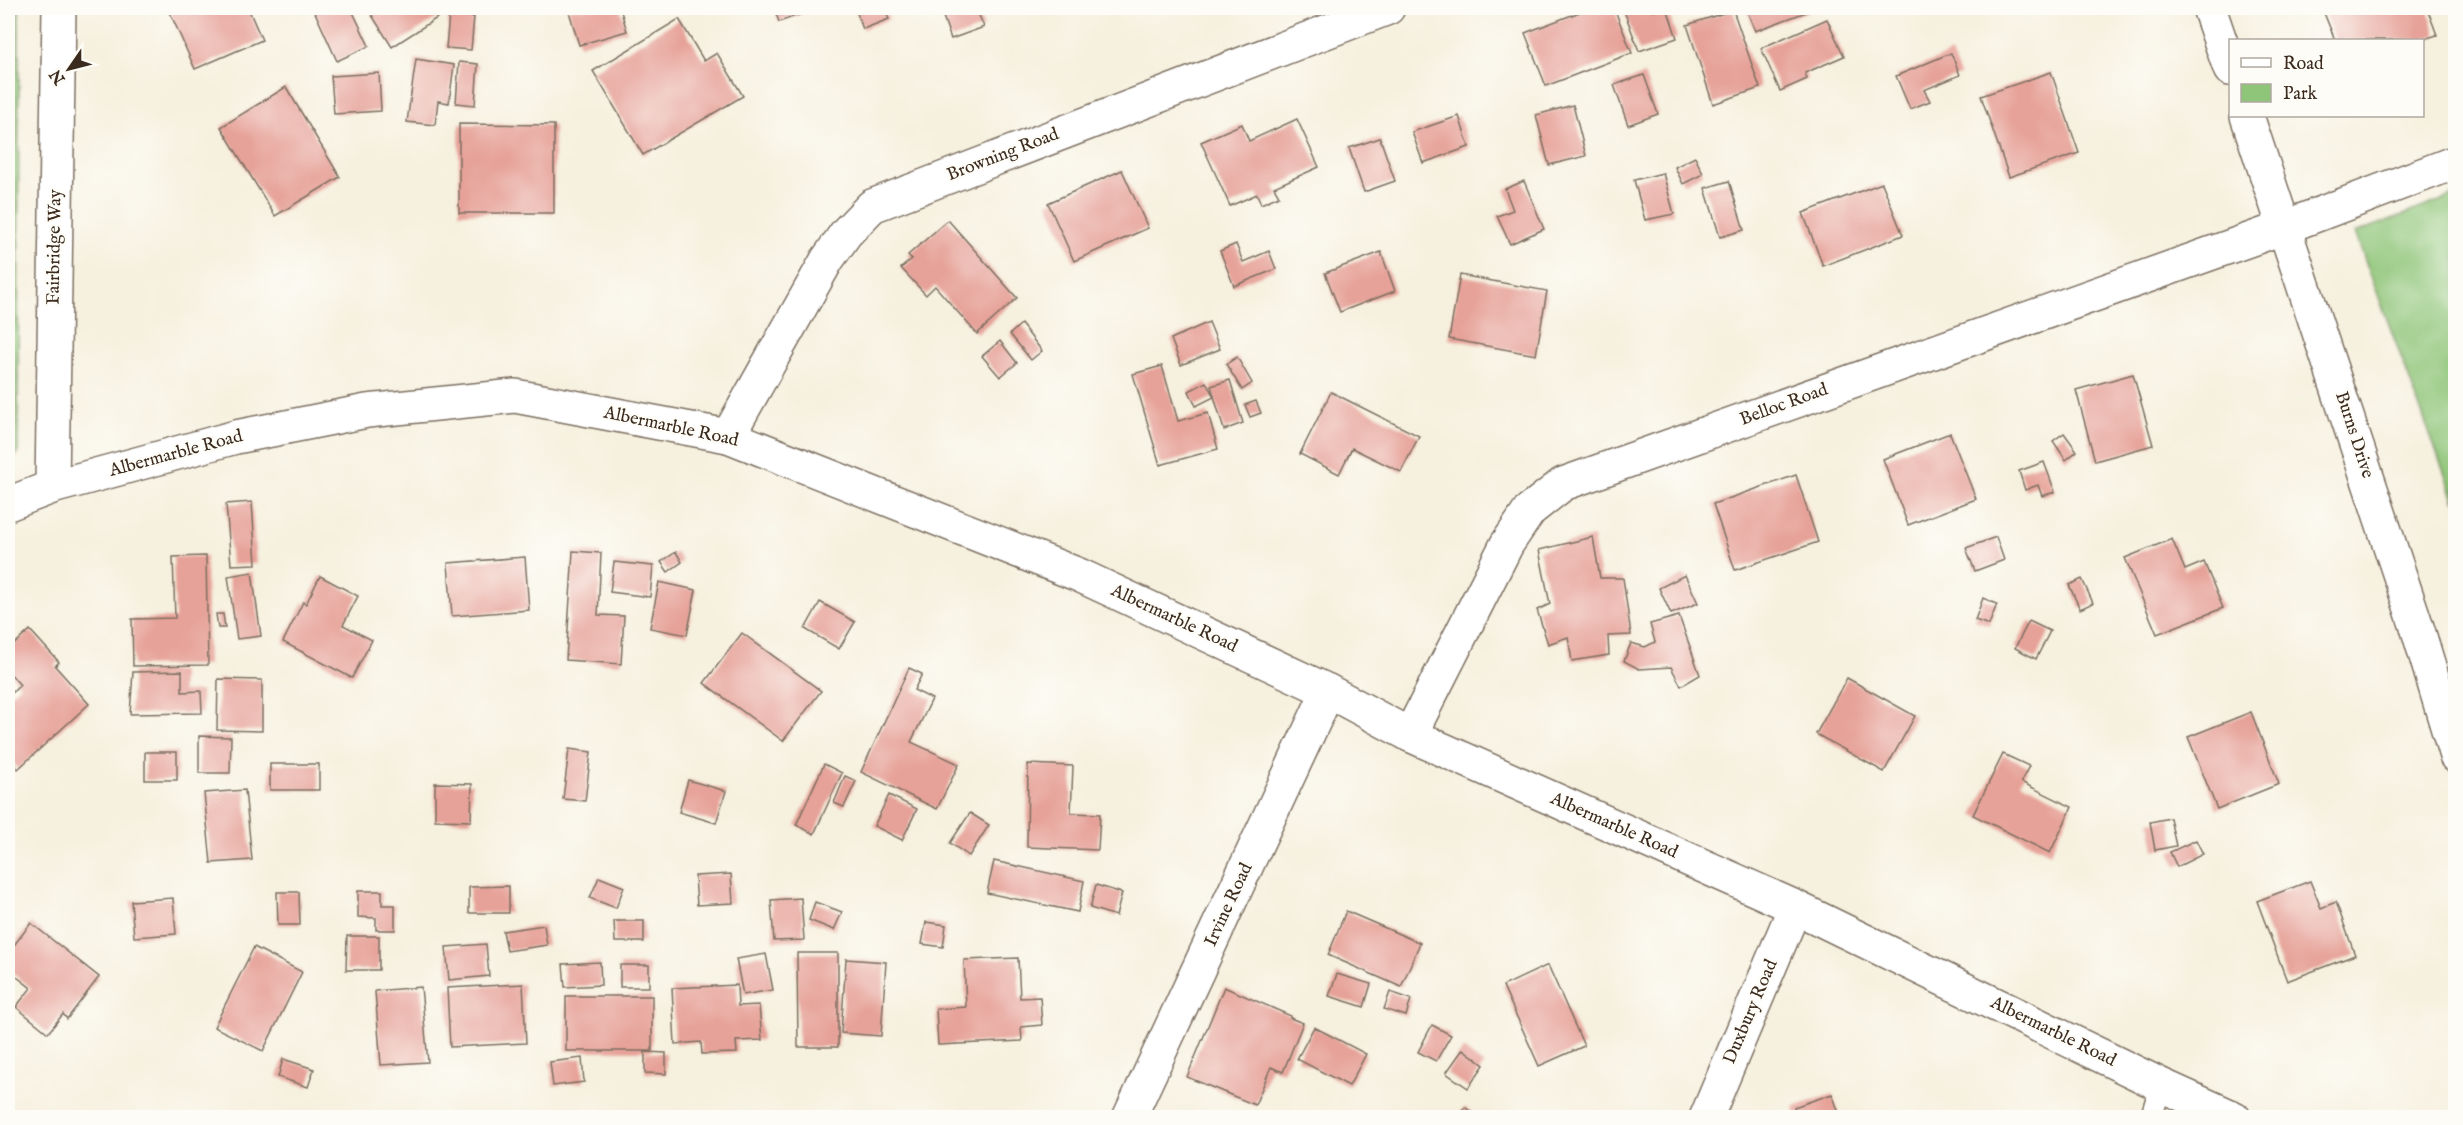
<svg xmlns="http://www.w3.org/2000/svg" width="2463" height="1125" font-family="'IM FELL English',serif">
  <rect width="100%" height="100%" fill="#fdfcf7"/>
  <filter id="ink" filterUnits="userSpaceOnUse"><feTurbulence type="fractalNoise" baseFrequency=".0167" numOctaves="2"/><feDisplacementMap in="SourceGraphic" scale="12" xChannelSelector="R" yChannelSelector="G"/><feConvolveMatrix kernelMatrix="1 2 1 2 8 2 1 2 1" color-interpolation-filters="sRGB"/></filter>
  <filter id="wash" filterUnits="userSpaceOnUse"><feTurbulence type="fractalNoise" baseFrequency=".008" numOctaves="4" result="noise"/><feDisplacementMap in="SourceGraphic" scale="24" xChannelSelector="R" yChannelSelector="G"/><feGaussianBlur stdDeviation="1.35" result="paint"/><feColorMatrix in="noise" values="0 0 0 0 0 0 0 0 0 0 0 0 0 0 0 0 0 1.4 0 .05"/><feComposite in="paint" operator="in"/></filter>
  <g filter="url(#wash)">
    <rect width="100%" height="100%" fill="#f6f0de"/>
    <!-- green -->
    <g fill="#8ec578" stroke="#64784b" stroke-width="1.5">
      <polygon points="8,8 19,8 18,453 8,465"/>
      <polygon points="2455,195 2456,195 2455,502 2355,233"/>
    </g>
    <g id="blocks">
      <!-- building -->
      <g fill="#e6a198">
        <polygon points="168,8 248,8 262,40 195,69"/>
        <polygon points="313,8 351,8 369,46 337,61"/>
        <polygon points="370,8 431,8 437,18 392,47 368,9"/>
        <polygon points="568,8 620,8 627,31 579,45"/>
        <polygon points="774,8 818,8 779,22"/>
        <polygon points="855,8 884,8 889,19 863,29"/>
        <polygon points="940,8 976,8 984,27 951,39"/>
        <polygon points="1590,8 1614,8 1632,53 1546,86 1525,33"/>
        <polygon points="1623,8 1652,8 1654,11 1667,8 1677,38 1639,51"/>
        <polygon points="1746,8 1817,8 1755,31"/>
        <polygon points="2322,8 2427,8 2437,35 2421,40 2335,40"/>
        <polygon points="1733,10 1760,88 1713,104 1687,25"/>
        <polygon points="449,15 474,17 471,50 446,48"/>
        <polygon points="679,19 704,61 717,53 743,96 643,155 593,71"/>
        <polygon points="1827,19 1844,56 1805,73 1807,79 1780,91 1761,48"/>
        <polygon points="1951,53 1960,75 1924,90 1930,101 1910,109 1896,76"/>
        <polygon points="416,59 454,65 449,103 438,101 435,125 407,122"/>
        <polygon points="459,62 478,64 475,105 456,103"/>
        <polygon points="2051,72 2079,153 2009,177 1981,96"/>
        <polygon points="379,73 381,111 334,114 331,76"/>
        <polygon points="1644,75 1658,114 1628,125 1614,85"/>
        <polygon points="286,87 340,177 275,216 221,127"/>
        <polygon points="1573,105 1586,156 1549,165 1536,115"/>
        <polygon points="1459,116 1469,147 1423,163 1412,132"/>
        <polygon points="1297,119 1319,167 1274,187 1279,196 1261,204 1257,194 1230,206 1201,142 1242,124 1249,141"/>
        <polygon points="459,124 554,125 554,213 459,213"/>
        <polygon points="1380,138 1395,181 1364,192 1349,148"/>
        <polygon points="1695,157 1703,174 1683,184 1675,167"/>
        <polygon points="1122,170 1148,228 1074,261 1048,203"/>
        <polygon points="1663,173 1674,214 1645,220 1634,180"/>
        <polygon points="1524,181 1544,229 1510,244 1497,216 1513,210 1505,189"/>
        <polygon points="1729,181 1744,230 1720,237 1705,188"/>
        <polygon points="1882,183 1903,235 1823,266 1803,213"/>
        <polygon points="948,220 1017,298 977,334 935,286 926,295 901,268 912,259 908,255"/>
        <polygon points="1236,244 1243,262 1269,251 1276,269 1234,286 1220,251"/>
        <polygon points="1381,252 1395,291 1340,312 1325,273"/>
        <polygon points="1460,275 1547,291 1536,355 1449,339"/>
        <polygon points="1209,322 1220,349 1181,365 1171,339"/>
        <polygon points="1021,324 1042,351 1031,360 1010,334"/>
        <polygon points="1000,341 1017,363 1000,377 982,356"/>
        <polygon points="1237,357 1252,383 1242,390 1226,364"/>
        <polygon points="1162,366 1178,421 1208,413 1218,449 1160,465 1133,374"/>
        <polygon points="2133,374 2153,445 2095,461 2076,390"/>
        <polygon points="1230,380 1243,423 1224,430 1211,386"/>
        <polygon points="1206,382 1214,397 1196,406 1189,391"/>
        <polygon points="1331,392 1419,436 1401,472 1352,448 1339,474 1300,454"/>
        <polygon points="1256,401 1261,413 1250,417 1245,405"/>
        <polygon points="1950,433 1976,499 1908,525 1883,459"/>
        <polygon points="2064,433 2077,451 2066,460 2053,441"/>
        <polygon points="2044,462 2055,492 2042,496 2038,485 2025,490 2019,471"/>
        <polygon points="1796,475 1818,542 1735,570 1713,504"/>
        <polygon points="252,502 256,564 231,565 226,504"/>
        <polygon points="1593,537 1600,578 1623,578 1631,635 1608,636 1609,655 1572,661 1568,637 1548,644 1537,610 1550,604 1539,550"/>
        <polygon points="1996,537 2004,560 1975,571 1966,548"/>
        <polygon points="2172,539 2185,570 2204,562 2223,608 2157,634 2125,558"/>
        <polygon points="573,551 601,553 598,615 624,616 621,664 566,660"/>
        <polygon points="676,552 682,562 668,572 661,562"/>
        <polygon points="206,556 208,665 133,666 132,619 175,618 173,557"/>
        <polygon points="525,557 529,610 452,616 448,563"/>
        <polygon points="614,562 653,566 650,597 610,592"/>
        <polygon points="252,572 261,636 237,639 228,576"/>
        <polygon points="1685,575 1698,603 1671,614 1659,588"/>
        <polygon points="320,576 358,596 343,625 372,640 352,678 283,642 303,602 306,604"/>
        <polygon points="2082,579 2093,603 2080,609 2069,585"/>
        <polygon points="659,582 696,590 687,635 650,628"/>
        <polygon points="1983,598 1997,604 1989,625 1975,620"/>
        <polygon points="820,602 855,622 839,649 805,629"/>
        <polygon points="216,614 223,614 225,628 218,628"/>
        <polygon points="1679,616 1700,675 1681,686 1671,667 1639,669 1624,661 1631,643 1645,647 1655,642 1650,624"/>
        <polygon points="2029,621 2050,631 2036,659 2015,648"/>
        <polygon points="30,630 59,662 55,666 89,704 18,769 8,757 8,697 20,685 8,671 8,650"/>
        <polygon points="742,633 821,691 783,741 704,683"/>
        <polygon points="909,668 922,674 914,690 932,699 911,742 959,764 937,809 861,772"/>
        <polygon points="182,671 182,692 201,691 202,713 130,714 133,672"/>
        <polygon points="1847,678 1915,716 1884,772 1816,734"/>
        <polygon points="218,679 262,680 262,731 217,730"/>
        <polygon points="2251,712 2279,784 2217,809 2188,737"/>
        <polygon points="199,736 231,737 230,773 199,773"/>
        <polygon points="569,749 591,752 585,801 563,799"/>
        <rect x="145" y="752" width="32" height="28"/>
        <polygon points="2003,754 2029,766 2021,782 2072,807 2050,853 1973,815"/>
        <rect x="270" y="764" width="49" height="26"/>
        <polygon points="824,764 842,773 814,834 796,825"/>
        <polygon points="1028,764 1073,766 1071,813 1100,814 1098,850 1027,847"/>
        <polygon points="845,776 856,781 844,807 834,803"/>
        <polygon points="688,780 726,791 716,823 679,812"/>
        <polygon points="435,783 472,784 471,821 435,820"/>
        <polygon points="245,790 252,860 211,863 204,793"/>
        <polygon points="889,795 917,809 902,840 874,826"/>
        <polygon points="970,813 989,825 969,856 950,843"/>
        <polygon points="2170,818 2176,846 2155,850 2150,822"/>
        <polygon points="2196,840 2203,854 2177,867 2170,852"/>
        <polygon points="994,861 1084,881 1078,912 987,893"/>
        <polygon points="731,874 733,903 697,905 695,876"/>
        <polygon points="599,877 624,887 616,908 590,898"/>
        <polygon points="2310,881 2321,908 2336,902 2355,955 2287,981 2257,901"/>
        <polygon points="1096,885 1122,893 1116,916 1090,908"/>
        <polygon points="509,886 509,913 469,913 469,887"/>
        <polygon points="358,891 382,891 382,905 395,905 395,930 376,930 376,918 358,917"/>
        <polygon points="277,892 299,892 300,925 278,925"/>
        <polygon points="173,898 176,934 134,937 131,901"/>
        <polygon points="801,898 804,940 774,941 771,900"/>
        <polygon points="815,902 842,912 834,930 809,920"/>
        <polygon points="1346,911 1420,943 1401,987 1328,955"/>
        <polygon points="614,921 644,921 644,942 615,942"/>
        <polygon points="926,922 946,925 943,947 922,944"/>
        <polygon points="31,923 99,977 67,1019 63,1014 48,1033 16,1007 31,988 8,970 8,953"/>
        <polygon points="544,925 547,945 507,951 503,931"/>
        <polygon points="347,936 379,936 379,970 346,970"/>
        <polygon points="486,944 489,976 449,980 446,947"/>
        <polygon points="254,947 302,972 263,1051 214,1027"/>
        <polygon points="797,953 838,953 838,1047 798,1047"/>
        <polygon points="766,954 773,990 743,995 736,959"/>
        <polygon points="1018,958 1020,998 1040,997 1042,1025 1021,1027 1022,1041 938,1045 936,1009 966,1007 964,960"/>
        <polygon points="846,959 886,962 881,1036 841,1033"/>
        <polygon points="600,962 601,985 565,987 563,964"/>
        <rect x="620" y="965" width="29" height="22"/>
        <polygon points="1548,965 1584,1046 1539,1066 1503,986"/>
        <polygon points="1337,974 1371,984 1364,1007 1329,996"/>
        <polygon points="523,984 526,1043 450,1047 447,988"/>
        <polygon points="737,985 738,1006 759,1005 762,1040 736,1041 737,1053 702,1054 701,1042 675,1044 672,988"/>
        <polygon points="421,987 428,1062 381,1065 375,991"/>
        <polygon points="1224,987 1291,1016 1290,1018 1303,1023 1283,1072 1271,1067 1255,1105 1187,1077"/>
        <polygon points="1390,992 1411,999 1406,1016 1384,1009"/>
        <rect x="566" y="996" width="86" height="55"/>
        <polygon points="1432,1025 1451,1035 1436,1061 1418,1052"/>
        <polygon points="1314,1027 1366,1054 1349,1086 1297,1059"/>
        <polygon points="1463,1049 1484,1065 1468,1088 1446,1073"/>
        <polygon points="645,1052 666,1053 666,1074 645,1073"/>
        <polygon points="582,1058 584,1082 553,1086 550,1062"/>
        <polygon points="283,1059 314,1069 308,1087 278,1077"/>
        <polygon points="1832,1094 1841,1118 1796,1118 1794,1107"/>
        <polygon points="1465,1107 1478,1118 1457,1118"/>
      </g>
    </g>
  </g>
  <g filter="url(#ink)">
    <use href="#blocks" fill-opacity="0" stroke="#7c6f61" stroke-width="1.5"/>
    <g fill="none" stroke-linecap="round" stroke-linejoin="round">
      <!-- service casing -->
      <g stroke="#7c6f61" stroke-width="24">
        <polyline id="service" points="2151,1118 2161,1085"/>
      </g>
      <!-- minor casing -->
      <g stroke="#7c6f61" stroke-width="36">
        <g id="minor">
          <polyline points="728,436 827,260 846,233 872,206 1388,8"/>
          <polyline points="52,487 59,8"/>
          <polyline points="8,504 52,487 236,437 367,411 515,396 728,436 1079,575 1328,691 1410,735 1795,907 2161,1085 2234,1118"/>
          <polyline points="1410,735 1507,544 1530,510 1563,484 2285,227 2456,162"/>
          <polyline points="1129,1118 1328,691"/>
          <polyline points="1706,1118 1795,907"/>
        </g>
      </g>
      <!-- secondary casing -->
      <g stroke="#7c6f61" stroke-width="36">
        <g id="secondary">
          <polyline points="2209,8 2230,69"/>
          <polyline points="2247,116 2418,630 2456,756"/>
        </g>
      </g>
      <!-- service -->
      <use href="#service" stroke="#fff" stroke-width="21"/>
      <!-- minor -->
      <use href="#minor" stroke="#fff" stroke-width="33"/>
      <!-- secondary -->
      <use href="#secondary" stroke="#fff" stroke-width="33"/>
    </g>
  </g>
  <g text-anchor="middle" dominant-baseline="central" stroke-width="4.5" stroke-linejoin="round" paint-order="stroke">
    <!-- street labels -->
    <g font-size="18" fill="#3b2a1e" stroke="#fdfcf7">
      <text transform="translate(1003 155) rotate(-21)">Browning Road</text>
      <text transform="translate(55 247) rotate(-89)">Fairbridge Way</text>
      <text transform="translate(1784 405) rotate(-20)">Belloc Road</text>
      <text transform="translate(671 427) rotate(12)">Albermarble Road</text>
      <text transform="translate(2354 435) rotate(72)">Burns Drive</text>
      <text transform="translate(176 454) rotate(-15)">Albermarble Road</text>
      <text transform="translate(1174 619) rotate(25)">Albermarble Road</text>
      <text transform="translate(1614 826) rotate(24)">Albermarble Road</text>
      <text transform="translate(1229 905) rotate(-65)">Irvine Road</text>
      <text transform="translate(1751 1012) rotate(-67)">Duxbury Road</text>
      <text transform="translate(2053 1032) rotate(26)">Albermarble Road</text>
    </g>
  </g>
  <!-- margin -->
  <rect width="2463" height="1125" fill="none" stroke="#fdfcf7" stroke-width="30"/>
  <!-- legend -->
  <rect x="2229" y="39" width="195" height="78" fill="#fdfcf7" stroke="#afa8a0" stroke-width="1.5"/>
  <rect x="2241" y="58" width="30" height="9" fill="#ffffff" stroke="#afa8a0" stroke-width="1.5"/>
  <text x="2283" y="69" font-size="18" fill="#3b2a1e">Road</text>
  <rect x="2241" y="84" width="30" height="18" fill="#8ec578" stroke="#afa8a0" stroke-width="1.5"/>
  <text x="2283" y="99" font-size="18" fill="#3b2a1e">Park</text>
  <!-- north arrow -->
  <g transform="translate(69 69) rotate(235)" stroke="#fdfcf7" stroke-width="4.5" paint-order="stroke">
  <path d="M0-4.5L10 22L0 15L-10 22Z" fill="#3b2a1e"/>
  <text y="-9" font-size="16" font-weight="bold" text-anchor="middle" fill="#3b2a1e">N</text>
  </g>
</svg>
